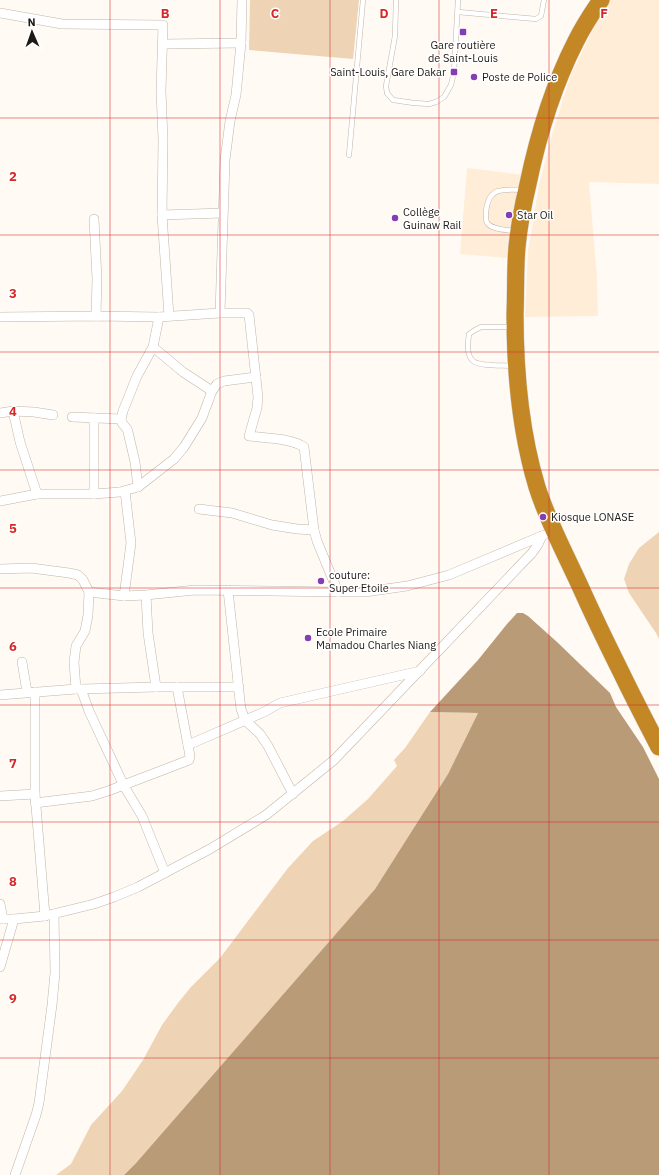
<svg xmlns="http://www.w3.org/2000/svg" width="659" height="1175" font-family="'IBM Plex Sans',sans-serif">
  <rect width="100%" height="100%" fill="#fffaf4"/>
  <!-- built -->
  <g fill="#ffedd8">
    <polygon points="610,0 659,0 659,184 589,182 597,278 598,316 525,317 528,251 539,185 551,138 570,77 594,27"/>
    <polygon points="467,168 532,176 518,259 460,254"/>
  </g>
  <!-- green -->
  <g fill="#eed4b4">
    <polygon points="250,0 359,0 353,59 249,50"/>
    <polygon points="659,532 659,639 656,633 629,593 624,579 629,564 639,548"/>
    <polygon points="430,712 478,713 448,774 375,889 136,1163 124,1175 56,1175 71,1164 91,1125 122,1091 143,1060 162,1025 178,1003 191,987 220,958 288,868 313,841 343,821 368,799 397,766 394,760 405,748"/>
  </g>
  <!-- water -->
  <polygon fill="#b99c77" points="517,613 523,613 528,616 557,642 610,693 616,707 643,747 659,779 659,1175 124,1175 136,1163 375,889 448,774 478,713 430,712 478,660 507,624"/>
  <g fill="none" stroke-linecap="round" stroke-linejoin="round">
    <!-- lane casing -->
    <g stroke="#c1b5a7" stroke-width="5.5">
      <g id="lane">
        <polyline points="396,0 395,36 386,86 387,93 393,100 414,103 429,104 436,102 444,97 451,85 454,72 458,0"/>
        <polyline points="458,12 536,19 541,16 544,0"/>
        <polyline points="349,155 363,0"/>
        <path d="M516,231c-8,-1 -22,-1 -28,-7 -3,-3 -2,-8 -2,-12 2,-25 16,-23 37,-22"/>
        <path d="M512,327h-31l-6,3 -6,4c-1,8 -3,21 4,27 7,6 32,4 41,5"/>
      </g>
    </g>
    <!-- street casing -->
    <g stroke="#c1b5a7" stroke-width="10">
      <g id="street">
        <polyline points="0,13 62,24 163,25 161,91 163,140 162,215 169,316"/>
        <polyline points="163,44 241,43"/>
        <polyline points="162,215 223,213"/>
        <polyline points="94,219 97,279 96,316"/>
        <polyline points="220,313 225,160 230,121 236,95 241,43 242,0"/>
        <path d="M0,317l96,-1 63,1 61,-4h27l2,2 9,82 -1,11 -8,28c15,2 42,2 55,11l10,83 3,11 21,51"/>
        <polyline points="153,347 183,372 212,391"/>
        <polyline points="13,411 34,412 53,415"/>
        <polyline points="0,413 13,411 20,442 37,494"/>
        <polyline points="72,417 121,419"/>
        <polyline points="138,487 135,462 128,432 127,429 122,423 121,419 123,411 137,376 153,347 159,317"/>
        <polyline points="94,494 94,418"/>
        <polyline points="0,501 37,494 94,494 120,492 138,487 174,459 184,447 202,418 212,391 217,384 224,381 256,377"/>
        <polyline points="199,509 232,513 272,525 297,529 314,530"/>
        <polyline points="0,569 31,568 69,573 78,575 83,580 89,592 124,596 146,595 195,590 338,592 365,592 407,586 449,575 544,535"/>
        <polyline points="228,590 240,701 241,709 245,720 260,734 268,746 293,794"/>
        <polyline points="89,592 88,615 85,631 76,646 74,662 76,689 81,689 89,711 124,786 142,816 165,873"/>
        <polyline points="146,595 148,633 156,687"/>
        <polyline points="124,596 131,543 125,491"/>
        <polyline points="22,662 27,692"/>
        <polyline points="81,689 156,687 239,687"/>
        <polyline points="35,692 35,794 45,916"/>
        <polyline points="0,695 76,689"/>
        <polyline points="188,745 264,712 280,703 420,671"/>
        <polyline points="0,796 35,794"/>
        <polyline points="35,803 92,796 108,791 189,760 190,756 177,687"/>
        <polyline points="0,904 3,919"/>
        <polyline points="0,919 14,919 45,916 94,904 114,897 138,887 210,849 266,815 334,760 532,553 537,546 542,536"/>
        <polyline points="0,967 14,919"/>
        <polyline points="15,1175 36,1115 39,1103 52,1005 55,973 54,914"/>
      </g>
    </g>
    <!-- highway casing -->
    <g stroke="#d6d6d5" stroke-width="18">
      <path id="highway" d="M601,0c-9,13 -18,27 -25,41 -22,43 -38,95 -48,143 -5,21 -9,41 -11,63 -2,22 -1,45 -2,67 0,58 5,117 22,173 11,35 28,66 43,99 13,29 27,58 41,86 12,25 25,50 38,75"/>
    </g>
    <!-- lane -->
    <use href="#lane" stroke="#fff" stroke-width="4.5"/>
    <!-- street -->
    <use href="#street" stroke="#fff" stroke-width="9"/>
    <!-- highway -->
    <use href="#highway" stroke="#c48726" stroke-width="17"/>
  </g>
  <!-- grid -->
  <path fill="none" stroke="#d62828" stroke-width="1" stroke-opacity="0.55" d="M110,0v1175M220,0v1175M330,0v1175M439,0v1175M549,0v1175M0,118h659M0,235h659M0,352h659M0,470h659M0,588h659M0,705h659M0,822h659M0,940h659M0,1058h659"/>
  <!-- markers -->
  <g fill="#843eb1" stroke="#fff" stroke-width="1.5">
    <rect x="459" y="28" width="8" height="8" rx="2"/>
    <rect x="450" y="68" width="8" height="8" rx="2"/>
    <circle cx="474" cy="77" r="4"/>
    <circle cx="509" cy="215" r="4"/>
    <circle cx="395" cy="218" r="4"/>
    <circle cx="543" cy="517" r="4"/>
    <circle cx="321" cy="581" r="4"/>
    <circle cx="308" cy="638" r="4"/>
  </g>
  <g text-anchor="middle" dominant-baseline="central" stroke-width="3" stroke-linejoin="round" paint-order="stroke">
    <!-- poi labels -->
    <g font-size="11" fill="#1e1914" stroke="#fff" text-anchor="start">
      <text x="463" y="45" text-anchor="middle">Gare routière<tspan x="463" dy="13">de Saint-Louis</tspan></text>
      <text x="446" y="72" text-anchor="end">Saint-Louis, Gare Dakar</text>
      <text x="482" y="77">Poste de Police</text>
      <text x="403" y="212">Collège<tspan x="403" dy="13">Guinaw Rail</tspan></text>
      <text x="517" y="215">Star Oil</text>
      <text x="551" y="517">Kiosque LONASE</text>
      <text x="329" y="575">couture:<tspan x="329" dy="13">Super Etoile</tspan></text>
      <text x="316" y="632">Ecole Primaire<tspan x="316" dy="13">Mamadou Charles Niang</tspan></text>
    </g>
  </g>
  <g font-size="13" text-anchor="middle" font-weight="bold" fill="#d62828" stroke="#fff" stroke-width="3" stroke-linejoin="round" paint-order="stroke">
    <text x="165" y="18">B</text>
    <text x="275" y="18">C</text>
    <text x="384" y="18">D</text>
    <text x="494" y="18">E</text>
    <text x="604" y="18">F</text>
    <text x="13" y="181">2</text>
    <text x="13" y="298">3</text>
    <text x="13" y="416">4</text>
    <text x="13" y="533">5</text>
    <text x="13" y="651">6</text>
    <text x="13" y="768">7</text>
    <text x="13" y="886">8</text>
    <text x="13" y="1003">9</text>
  </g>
  <!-- north arrow -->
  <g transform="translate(32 32) rotate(358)" stroke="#ffffff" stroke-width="3" paint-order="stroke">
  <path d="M0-3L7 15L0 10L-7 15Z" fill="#1e1914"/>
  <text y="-6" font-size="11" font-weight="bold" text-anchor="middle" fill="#1e1914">N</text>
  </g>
</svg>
